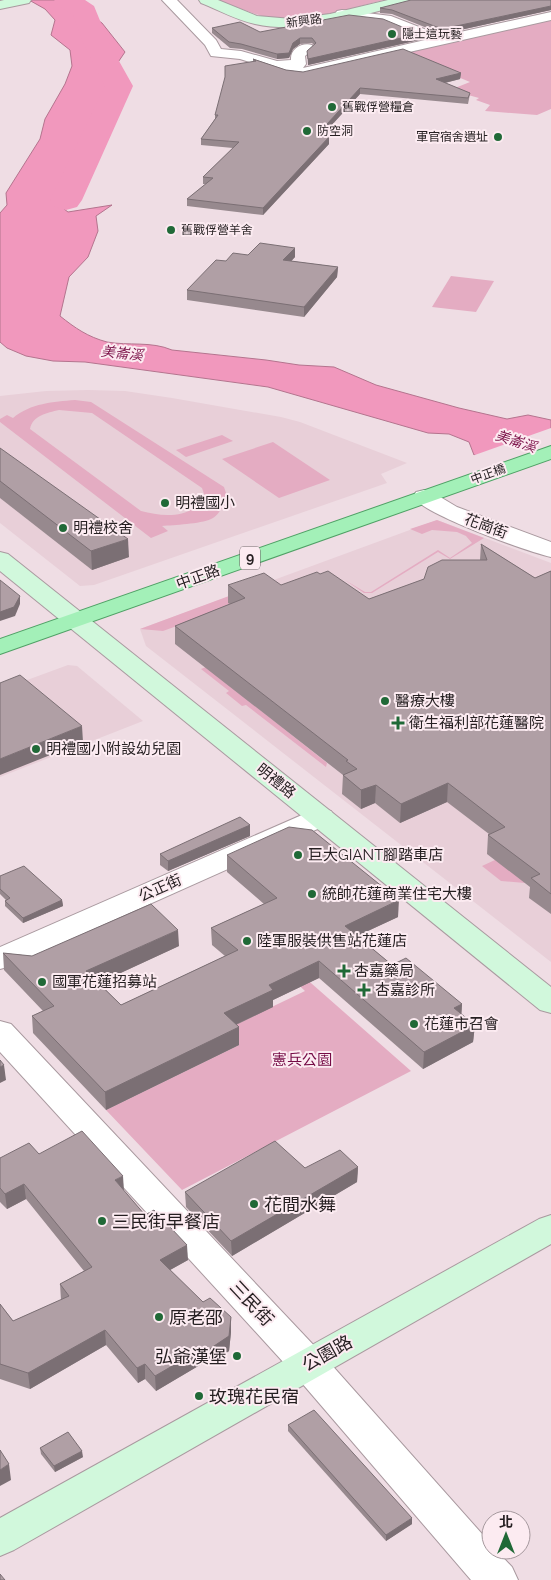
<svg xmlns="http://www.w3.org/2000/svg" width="551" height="1580" font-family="Raleway,'Noto Sans TC',sans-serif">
  <rect width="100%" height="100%" fill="#efdde4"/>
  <!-- built -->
  <g fill="#e8cfd8">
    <polygon points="88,390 125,391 172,398 281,417 300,422 407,463 381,474 387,483 94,585 80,586 0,523 0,396 46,391"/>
    <polygon points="437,520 551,563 551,962 146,646 140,629"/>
    <polygon points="68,665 77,666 143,721 0,777 0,690"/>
  </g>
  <!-- green -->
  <g fill="#e4acc2" fill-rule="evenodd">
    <path d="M218,0h166c-30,7 -85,25 -114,18 -18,-4 -35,-12 -52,-18z"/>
    <polygon points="551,17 551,109 537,115 485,111 490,105 476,100 479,98 450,90 470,82 400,53"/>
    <polygon points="451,276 494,281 476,312 432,307"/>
    <path d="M75,400l16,2 133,85 3,9c-3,8 -8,20 -16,23 -11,5 -37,6 -49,7l6,5 -17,7 -151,-116v-3l7,-4 6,3c18,-15 40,-16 62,-18zM59,410l33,3 110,75 3,9c-14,22 -42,20 -64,14l-111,-82c3,-14 17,-16 29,-19z"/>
    <polygon points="222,435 233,441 186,457 176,450"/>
    <polygon points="273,442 330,480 279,498 222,459"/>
    <polygon points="437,520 484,538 450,559 438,552 372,593 364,593 345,580 365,592 371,592 438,550 450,558 472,543 466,536 457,532 432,530 422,534 410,529"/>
    <polygon points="229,596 232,606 163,631 140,629"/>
    <polygon points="206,667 327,763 326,767 246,705 242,706 226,693 229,691 201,669"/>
    <polygon points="512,852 525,883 501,881 482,866"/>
    <polygon points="286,973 303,976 411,1071 182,1190 106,1110 239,1045 224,1030 305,991"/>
  </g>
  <!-- water -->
  <path fill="#f198bd" stroke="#b4748e" d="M29,0h38l35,23 23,29 -19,28 -1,20 -6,16 -7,40 -12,30 -16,23 4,3 44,-7 -16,11 2,15 -10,26 -19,20 -9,39c15,12 28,21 47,26 22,4 44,-1 65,8l94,10 33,5 35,2 42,18 83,23 48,11 21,-4 23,5v51l-77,-16 -5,-13 -20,-8 -21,-1 -160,-46 -183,-25 -32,-1 -27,-5 -19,-8 -7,-6v-129l7,-8 -1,-12 34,-54 5,-20 20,-35 7,-18 -2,-16 -19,-15 4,-15 -10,-11z"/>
  <!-- pier -->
  <polygon fill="#efdde4" points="551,428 551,473 472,456"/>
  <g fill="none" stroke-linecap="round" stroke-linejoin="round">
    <!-- river -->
    <polygon fill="#f198bd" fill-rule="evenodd" points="54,0 85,0 94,6 110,45 133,86 82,200 77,207 66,210 55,207 50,200 105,86 84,45 73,15 58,5"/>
    <!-- street casing -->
    <g stroke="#a9999f" stroke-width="2">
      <g id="street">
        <path d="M162,0h15l39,40 5,9 20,2 36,10 14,-1c-1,-11 11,-18 21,-15l2,3 -9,8 1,8 -3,4 122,-28 -42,-17 -46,-6 -2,-3 2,-3 5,-1 49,6 51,20 109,-24v8l-248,56 -16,-2 -47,-15 -29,-3 -6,-11z"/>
        <path d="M424,490l8,2 25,15 94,35v15c-25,-6 -126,-42 -138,-60l3,-5z"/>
        <polygon points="321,809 331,811 335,817 331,823 11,966 0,969 0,947 311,811"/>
        <polygon points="0,1021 11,1024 321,1353 491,1544 491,1550 496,1550 512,1567 518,1580 471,1580 295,1375 0,1052"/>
      </g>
    </g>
    <!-- secondary casing -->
    <g stroke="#a9999f" stroke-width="2">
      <g id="secondary">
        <polygon points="4,0 31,0 29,3 0,9 0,1"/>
        <path d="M199,0h19l39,16 35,3 38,-5 58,-14h24l-2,3c-50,12 -104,32 -155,21 -19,-4 -36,-14 -54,-21z"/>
        <polygon points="0,552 8,554 551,987 551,1013 540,1010 0,571"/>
        <polygon points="551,1215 551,1244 14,1550 0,1556 0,1518 539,1219"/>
      </g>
    </g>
    <!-- primary casing -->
    <g stroke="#4fa065" stroke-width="2">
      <polygon id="primary" points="551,446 551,459 0,654 0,639"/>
    </g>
    <!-- street -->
    <use href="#street" fill="#fff" fill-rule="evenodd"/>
    <!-- secondary -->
    <use href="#secondary" fill="#d1f8dc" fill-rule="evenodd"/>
    <!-- primary -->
    <use href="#primary" fill="#a3f0b8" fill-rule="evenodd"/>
  </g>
  <!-- wall -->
  <g fill="#97898e">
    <polygon points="551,0 551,10 442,34 392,14 380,13 380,8"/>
    <polygon points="212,28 260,32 419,34 419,40 308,65 307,51 314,45 312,43 300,44 293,49 289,58 277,59 242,49 230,48 212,33"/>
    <polygon points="253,59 286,70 303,72 461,73 460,79 445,83 470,93 469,99 468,104 360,94 322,136 329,144 263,215 187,206 187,199 206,184 203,184 203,177 233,148 201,145 201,139 215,119 215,115 253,62"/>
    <polygon points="295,248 295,257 291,261 338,267 337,277 304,317 187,300 187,290 226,261 248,255"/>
    <polygon points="0,448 129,557 92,570 0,498"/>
    <polygon points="481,544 535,578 551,571 551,914 529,898 530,887 487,854 488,835 489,834 447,802 400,823 375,803 361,809 342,794 343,775 175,644 175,626 230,604 228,603 228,585 281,585 369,599 480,560"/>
    <polygon points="250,825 250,836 168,871 160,865 160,854"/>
    <polygon points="227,855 398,917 357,936 392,965 462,1004 461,1014 475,1025 473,1042 423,1069 319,978 273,1000 273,1007 236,1025 239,1027 239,1045 106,1110 33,1033 32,1016 43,1011 4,970 3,953 32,956 179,946 99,983 121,1005 225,956 212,945 211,928 264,904 227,872"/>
    <polygon points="0,876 62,900 63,906 23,923 5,906 5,901 6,900 0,894"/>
    <polygon points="39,1154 124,1191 145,1215 188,1260 170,1270 231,1332 229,1351 208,1365 205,1362 156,1391 145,1379 138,1383 106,1345 30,1389 0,1379 0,1304 13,1321 61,1300 60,1284 84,1271 26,1199 7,1209 0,1202 0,1158"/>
    <polygon points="358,1167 357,1182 232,1256 186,1207 185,1192 305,1168"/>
    <polygon points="288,1425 412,1524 386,1541 288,1431"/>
    <polygon points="40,1448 83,1457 55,1472 41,1454"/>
  </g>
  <!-- shaded-wall -->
  <g fill="#7b6f74">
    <polygon points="551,6 551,10 442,34 442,29"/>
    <polygon points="419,34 419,40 308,65 308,59"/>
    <polygon points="300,38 300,44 293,49 289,58 277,59 277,54"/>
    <polygon points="461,73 460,79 436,85 436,79"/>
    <polygon points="360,88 360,94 316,142 316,136"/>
    <polygon points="329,137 329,144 263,215 263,208"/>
    <polygon points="295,248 295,257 283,270 283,260"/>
    <polygon points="338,267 337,277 304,317 304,307"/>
    <polygon points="128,539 129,557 92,570 91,551"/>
    <polygon points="20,596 20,604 15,616 0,621 0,612"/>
    <polygon points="82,726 83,742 0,775 0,759"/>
    <polygon points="448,783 447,802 400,823 401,804"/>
    <polygon points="376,785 375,803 361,809 361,790"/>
    <polygon points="250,825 250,836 168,871 168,861"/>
    <polygon points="62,900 63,906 23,923 23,918"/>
    <polygon points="399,900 398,917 344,942 345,926"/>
    <polygon points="178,930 179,946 88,988 86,971"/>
    <polygon points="319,961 319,978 273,1000 273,1007 224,1030 224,1013 269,985"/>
    <polygon points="462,1004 461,1022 454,1008"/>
    <polygon points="475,1025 473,1042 423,1069 424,1052"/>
    <polygon points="239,1027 239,1045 106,1110 105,1092"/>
    <polygon points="4,1065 6,1080 0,1083 0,1067"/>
    <polygon points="358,1167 357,1182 232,1256 231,1241"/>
    <polygon points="123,1176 124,1191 115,1180"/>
    <polygon points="24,1184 26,1199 7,1209 5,1194"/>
    <polygon points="187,1245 188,1260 161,1275 160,1260"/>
    <polygon points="231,1317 231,1332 229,1351 208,1365 208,1350"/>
    <polygon points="105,1330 106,1345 30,1389 28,1373"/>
    <polygon points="205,1347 205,1362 156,1391 155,1376"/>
    <polygon points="145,1364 145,1379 138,1383 137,1368"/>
    <polygon points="82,1451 83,1457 55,1472 54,1466"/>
    <polygon points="9,1464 11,1480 0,1486 0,1470"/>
    <polygon points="412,1518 412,1524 386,1541 386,1535"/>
  </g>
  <!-- building -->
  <g fill="#b09fa5" stroke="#7b6f74">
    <polygon points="411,0 551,0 551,6 442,29 392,10 380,8"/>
    <polygon points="349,15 383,19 419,34 308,59 307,51 316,43 312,38 300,38 293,43 289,53 277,54 241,44 229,42 212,28 240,22 260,32"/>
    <polygon points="403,49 461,73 436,79 470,93 468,98 360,88 316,136 329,137 263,208 187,199 213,178 203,177 239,142 201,139 218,115 215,115 225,77 225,66 256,61 253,59 286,70 303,72"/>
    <polygon points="260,243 295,248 283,260 338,267 304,307 187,290 216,260 226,261 233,253 248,255"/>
    <polygon points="0,448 128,539 91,551 0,481"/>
    <polygon points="481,544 535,578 551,571 551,894 531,878 540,874 488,835 505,827 448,783 401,804 376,785 361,790 343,775 357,769 346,761 348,760 175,626 245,598 228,585 264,573 281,585 317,572 320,574 328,571 369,599 424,579 428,567 442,560 487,560"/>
    <polygon points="0,580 20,596 14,607 0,612"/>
    <polygon points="20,675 82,726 0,759 0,683"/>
    <polygon points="240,817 250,825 168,861 160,854"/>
    <polygon points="289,827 312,830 399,900 345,926 392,965 406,958 462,1004 454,1008 475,1025 424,1052 319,961 269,985 273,990 224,1013 239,1027 105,1092 32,1016 54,1006 3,953 32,956 151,904 178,930 86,971 121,1005 238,950 211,928 277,898 227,855"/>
    <polygon points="24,866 62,900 23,918 5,901 10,898 0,889 0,876"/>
    <polygon points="0,1060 4,1065 0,1067"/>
    <polygon points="82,1131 123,1176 115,1180 145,1215 154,1210 187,1245 160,1260 203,1302 210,1298 231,1317 229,1336 208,1350 205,1347 155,1376 145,1364 137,1368 105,1330 28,1373 0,1364 0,1304 13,1321 69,1296 60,1284 92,1267 24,1184 5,1194 0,1188 0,1158 29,1143 39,1154"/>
    <polygon points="275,1141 305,1168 340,1150 358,1167 231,1241 185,1192"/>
    <polygon points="314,1410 412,1518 386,1535 288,1425"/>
    <polygon points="68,1432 82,1451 54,1466 40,1448"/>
    <polygon points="0,1450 9,1464 0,1470"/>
    <polygon points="0,1574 5,1580 0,1580"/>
  </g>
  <!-- markers -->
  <g fill="#206937" stroke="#fcebf1" stroke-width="2">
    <circle cx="392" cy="34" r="5"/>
    <circle cx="332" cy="107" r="5"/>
    <circle cx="307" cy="131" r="5"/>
    <circle cx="498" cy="137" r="5"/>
    <circle cx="171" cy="230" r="5"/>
    <circle cx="165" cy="503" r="5"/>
    <circle cx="63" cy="528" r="5"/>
    <circle cx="385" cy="701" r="5"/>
    <path d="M395.5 715.5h5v5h5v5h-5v5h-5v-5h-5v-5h5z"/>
    <circle cx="36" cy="749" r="5"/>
    <circle cx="298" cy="855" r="5"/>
    <circle cx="312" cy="894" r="5"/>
    <circle cx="247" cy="941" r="5"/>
    <path d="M341.5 963.5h5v5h5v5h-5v5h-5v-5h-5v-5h5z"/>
    <circle cx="42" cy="982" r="5"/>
    <path d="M361.5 982.5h5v5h5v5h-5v5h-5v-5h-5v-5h5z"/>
    <circle cx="414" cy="1024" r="5"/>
    <circle cx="254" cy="1204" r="5"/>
    <circle cx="102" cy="1221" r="5"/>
    <circle cx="159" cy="1317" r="5"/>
    <circle cx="237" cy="1356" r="5"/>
    <circle cx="199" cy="1396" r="5"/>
  </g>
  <g text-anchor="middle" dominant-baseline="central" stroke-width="4" stroke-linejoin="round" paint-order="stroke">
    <!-- far-street labels -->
    <g font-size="12" fill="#251f21" stroke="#fcebf1">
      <text transform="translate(304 21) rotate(-8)">新興路</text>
      <text transform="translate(488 474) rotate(-20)">中正橋</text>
    </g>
    <!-- far-poi labels -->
    <g font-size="12" fill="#251f21" stroke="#fcebf1" text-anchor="start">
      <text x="402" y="34">隱士這玩藝</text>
      <text x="342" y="107">舊戰俘營糧倉</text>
      <text x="317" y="131">防空洞</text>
      <text x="488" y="137" text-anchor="end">軍官宿舍遺址</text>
      <text x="181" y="230">舊戰俘營羊舍</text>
    </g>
    <!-- far-water labels -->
    <g font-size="14" font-style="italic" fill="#811b50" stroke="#fcebf1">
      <text transform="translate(122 353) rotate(6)">美崙溪</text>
      <text transform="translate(516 441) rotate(18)">美崙溪</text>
    </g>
    <!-- shield labels -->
    <rect fill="#fcebf1" stroke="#665c5f" stroke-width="1" x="240" y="546.5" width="20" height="23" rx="4"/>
    <g font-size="14" font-weight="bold" fill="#251f21">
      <text x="250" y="558">9</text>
    </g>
    <!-- poi labels -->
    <g font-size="15" fill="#251f21" stroke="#fcebf1" text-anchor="start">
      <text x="175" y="503">明禮國小</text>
      <text x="73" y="528">明禮校舍</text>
      <text x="395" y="701">醫療大樓</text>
      <text x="409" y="723">衛生福利部花蓮醫院</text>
      <text x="46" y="749">明禮國小附設幼兒園</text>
      <text x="308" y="855">巨大GIANT腳踏車店</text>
      <text x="322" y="894">統帥花蓮商業住宅大樓</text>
      <text x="257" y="941">陸軍服裝供售站花蓮店</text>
      <text x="354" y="971">杏嘉藥局</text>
      <text x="52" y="982">國軍花蓮招募站</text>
      <text x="375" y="990">杏嘉診所</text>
      <text x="424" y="1024">花蓮市召會</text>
    </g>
    <!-- street labels -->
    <g font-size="15" fill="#251f21" stroke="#fcebf1">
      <text transform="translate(486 526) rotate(20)">花崗街</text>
      <text transform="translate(198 577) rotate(-20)">中正路</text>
      <text transform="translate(276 781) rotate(39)">明禮路</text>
      <text transform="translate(160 888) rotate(-24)">公正街</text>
    </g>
    <!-- park labels -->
    <g font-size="15" fill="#750b46" stroke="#fcebf1">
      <text x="302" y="1060">憲兵公園</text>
    </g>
    <!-- near-poi labels -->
    <g font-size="18" fill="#251f21" stroke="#fcebf1" text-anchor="start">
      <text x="264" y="1204">花間水舞</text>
      <text x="112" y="1221">三民街早餐店</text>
      <text x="169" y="1317">原老邵</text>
      <text x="227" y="1356" text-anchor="end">弘爺漢堡</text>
      <text x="209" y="1396">玫瑰花民宿</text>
    </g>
    <!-- near-street labels -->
    <g font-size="18" fill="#251f21" stroke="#fcebf1">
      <text transform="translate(252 1303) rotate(47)">三民街</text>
      <text transform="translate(327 1353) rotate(-29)">公園路</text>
    </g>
  </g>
  <!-- north arrow -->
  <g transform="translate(506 1535)"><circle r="24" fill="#fcebf1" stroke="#a6999e"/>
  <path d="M0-4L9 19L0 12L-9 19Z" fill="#206937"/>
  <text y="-8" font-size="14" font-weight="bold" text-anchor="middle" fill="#251f21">北</text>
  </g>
</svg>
